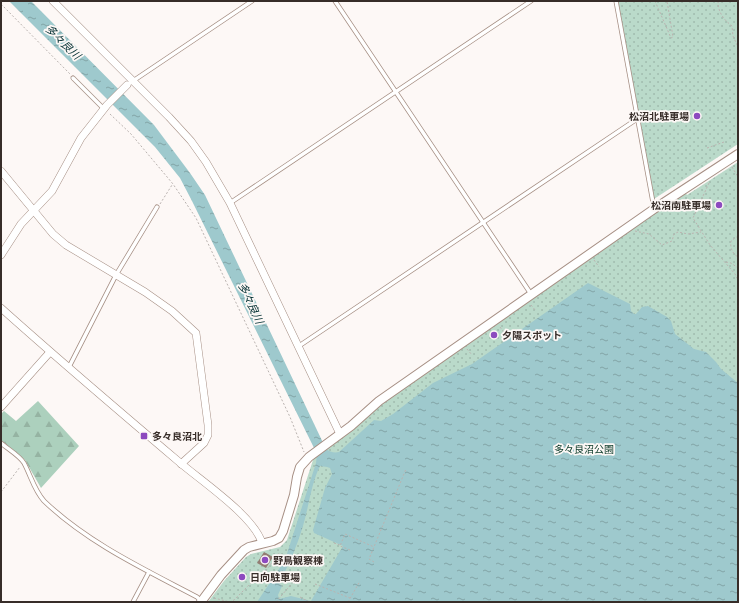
<svg xmlns="http://www.w3.org/2000/svg" width="739" height="603" font-family="Inter,'Noto Sans JP',sans-serif">
  <defs>
    <pattern id="forest-firs" width="22" height="20" patternUnits="userSpaceOnUse"><rect width="22" height="20" fill="#acd0bd"/><path d="M5 1l3.5 6h-7zM16 11l3.5 6h-7z" fill="#95b3a2"/></pattern>
    <pattern id="park-dots" width="8" height="8" patternUnits="userSpaceOnUse"><rect width="8" height="8" fill="#badaca"/><path d="M2 2h.1M6 6h.1" fill="none" stroke="#a0bbae" stroke-width="1.8" stroke-linecap="round"/></pattern>
    <pattern id="water-ripples" width="26" height="14" patternUnits="userSpaceOnUse"><rect width="26" height="14" fill="#9ec9cd"/><path d="M2 4q2-2 4 0t4 0M15 11q2-2 4 0t4 0" fill="none" stroke="#82a4a6"/></pattern>
  </defs>
  <rect width="100%" height="100%" fill="#fdf8f6"/>
  <!-- forest -->
  <polygon fill="url(#forest-firs)" points="38,401 79,446 41,488 25,460 1,440 1,414 4,411 16,421"/>
  <!-- park -->
  <g fill="url(#park-dots)">
    <polygon points="618,1 738,1 738,144 654,199"/>
    <polygon points="738,162 738,602 208,602 224,581 246,557 251,554 280,547 287,540 313,460 316,456 386,401 685,192 687,195"/>
  </g>
  <!-- water -->
  <path fill="url(#water-ripples)" fill-rule="evenodd" d="M9,1h22l123,124 36,48 15,22 121,254c4,3 8,4 13,3l35,-32 7,1 12,-7 40,-31 39,-19 116,-81 42,21 1,7 3,3h2l6,-7 6,-1 19,11 4,4 4,13 19,15 12,3 10,10 5,7 17,14v219h-481l28,-42 31,-97 1,-9 -125,-253 -12,-23 -25,-31zM320,466l7,1 3,1 2,6 -7,14 -12,42 1,3 29,13 -32,55 -20,-5 -12,3 -1,-4 4,-9 -3,-3c10,-18 18,-37 24,-57 6,-20 8,-42 17,-60z"/>
  <!-- building -->
  <polygon fill="#937d73" points="264,552 273,557 266,568 257,563"/>
  <g fill="none" stroke-linecap="round" stroke-linejoin="round">
    <!-- service casing -->
    <g stroke="#a68f84" stroke-width="5">
      <g id="service">
        <polyline points="335,1 531,294"/>
        <polyline points="616,1 654,208"/>
        <polyline points="73,78 104,109"/>
        <polyline points="127,85 252,1"/>
        <polyline points="230,203 531,1"/>
        <polyline points="299,346 637,119"/>
        <polyline points="69,367 116,275 157,207"/>
        <path d="M1,443c7,6 19,13 23,20 7,13 10,27 20,38 44,42 100,68 153,96l4,4"/>
        <polyline points="133,602 149,572"/>
      </g>
    </g>
    <!-- minor casing -->
    <g stroke="#a68f84" stroke-width="8">
      <g id="minor">
        <polyline points="53,1 169,117 191,141 206,162 230,203 340,434"/>
        <polyline points="1,171 53,234 66,245 145,292 172,311 196,333 208,425 208,435 204,443 181,464"/>
        <polyline points="1,255 21,224 52,191 81,138 107,105 127,85"/>
        <path d="M1,308c58,52 118,103 177,153 23,20 76,55 84,82"/>
        <polyline points="1,407 50,352"/>
      </g>
    </g>
    <!-- tertiary casing -->
    <g stroke="#a68f84" stroke-width="10">
      <polyline id="tertiary" points="201,602 221,575 244,550 249,547 273,541 279,538 283,531 294,495 297,477 300,467 309,457 351,426 379,401 654,209 738,154"/>
    </g>
    <!-- path -->
    <g stroke="#bab3b0" stroke-width="1" stroke-dasharray="2 2" stroke-linecap="butt">
      <polyline points="655,1 671,38 673,37 667,1"/>
      <path d="M718,1c0,11 5,18 14,25l1,10 5,11"/>
      <polyline points="1,4 70,74"/>
      <polyline points="110,114 131,134 173,184 196,218 290,417 304,452"/>
      <polyline points="707,148 724,142"/>
      <polyline points="732,167 738,177"/>
      <polyline points="709,183 693,218 710,245 735,274 738,280"/>
      <polyline points="160,204 172,185"/>
      <polyline points="635,231 649,234 662,245 672,241 674,234 678,232 688,234 701,232"/>
      <path d="M738,236l-7,5c-1,7 1,12 7,16"/>
      <polyline points="594,260 599,267"/>
      <polyline points="726,262 731,263 738,268"/>
      <polyline points="531,305 536,311"/>
      <polyline points="500,327 505,334"/>
      <polyline points="467,349 472,355"/>
      <polyline points="1,492 20,467"/>
      <polyline points="334,543 340,545"/>
      <polyline points="350,550 340,546 345,534 374,547"/>
      <polyline points="374,562 369,559 406,469"/>
      <polyline points="315,584 350,598"/>
      <polyline points="300,597 309,602"/>
      <polyline points="214,598 230,602 234,600 253,581 265,572 279,553"/>
      <polyline points="276,602 294,581"/>
      <polyline points="348,602 360,581"/>
    </g>
    <!-- service -->
    <use href="#service" stroke="#fff" stroke-width="3.5"/>
    <!-- minor -->
    <use href="#minor" stroke="#fff" stroke-width="7"/>
    <!-- tertiary -->
    <use href="#tertiary" stroke="#fff" stroke-width="8"/>
  </g>
  <!-- markers -->
  <g fill="#8c4abf" stroke="#fdf8f6" stroke-width="1.5">
    <circle cx="697" cy="116" r="4"/>
    <circle cx="719" cy="205" r="4"/>
    <circle cx="494" cy="335" r="4"/>
    <rect x="140" y="432" width="8" height="8" rx="2"/>
    <circle cx="265" cy="560" r="4"/>
    <circle cx="242" cy="577" r="4"/>
  </g>
  <g text-anchor="middle" dominant-baseline="central" stroke-width="3.5" stroke-linejoin="round" paint-order="stroke">
    <!-- poi labels -->
    <g font-size="10" font-weight="bold" fill="#372d29" stroke="#fdf8f6" text-anchor="start">
      <text x="689" y="116" text-anchor="end">松沼北駐車場</text>
      <text x="711" y="205" text-anchor="end">松沼南駐車場</text>
      <text x="502" y="335">夕陽スポット</text>
      <text x="152" y="436">多々良沼北</text>
      <text x="273" y="560">野鳥観察棟</text>
      <text x="250" y="577">日向駐車場</text>
    </g>
    <!-- park labels -->
    <g font-size="10" fill="#053624" stroke="#fdf8f6">
      <text x="584" y="449">多々良沼公園</text>
    </g>
    <!-- water labels -->
    <g font-size="11" font-style="italic" fill="#053134" stroke="#fdf8f6">
      <text transform="translate(63 42) rotate(44)">多々良川</text>
      <text transform="translate(251 303) rotate(65)">多々良川</text>
    </g>
  </g>
  <!-- border -->
  <rect width="739" height="603" fill="none" stroke="#372d29" stroke-width="4"/>
</svg>
